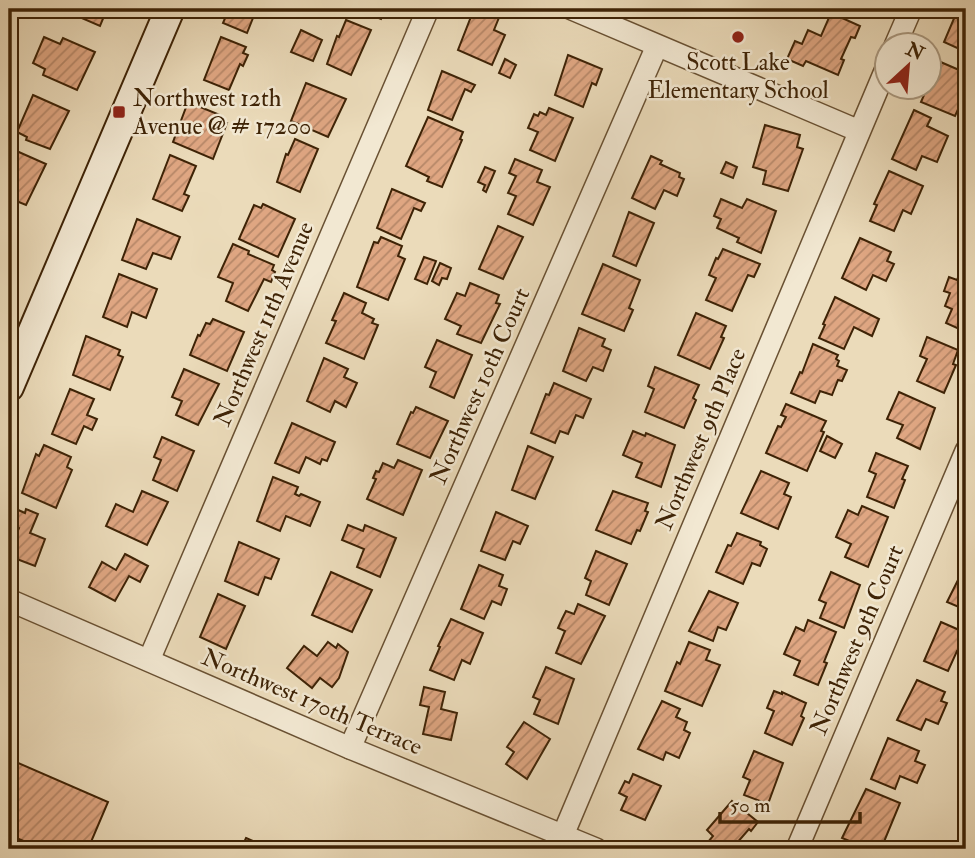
<svg xmlns="http://www.w3.org/2000/svg" width="975" height="858" font-family="'IM FELL Double Pica',serif">
  <defs>
    <pattern id="building-hatch" width="6" height="6" patternUnits="userSpaceOnUse" patternTransform="scale(1.75)"><rect width="6" height="6" fill="#dfa682"/><path d="M-1 1l2-2M0 6l6-6M5 7l2-2" fill="none" stroke="#b68768"/></pattern>
  </defs>
  <rect width="100%" height="100%" fill="#ebdbba"/>
  <filter id="stains"><feTurbulence type="fractalNoise" baseFrequency=".00286" numOctaves="4"/><feColorMatrix values="0 0 0 0 .2 0 0 0 0 .09 0 0 0 0 .02 0 0 0 .5 -.17"/></filter>
  <radialGradient id="worn" r=".72"><stop offset=".6" stop-color="#630" stop-opacity="0"/><stop offset="1" stop-color="#630" stop-opacity=".3"/></radialGradient>
  <!-- building -->
  <g fill="url(#building-hatch)" stroke="#3e2306" stroke-width="2">
    <polygon points="80,9 107,9 100,26 77,16"/>
    <polygon points="229,9 267,9 263,16 255,13 247,33 223,23"/>
    <polygon points="356,9 385,9 381,19"/>
    <polygon points="474,9 485,9 500,15 494,30 505,35 492,65 458,50"/>
    <polygon points="958,9 966,9 966,52 944,42"/>
    <polygon points="831,13 860,26 855,38 851,37 841,59 844,60 838,75 806,61 803,66 787,59 795,41 802,44 808,30 821,36"/>
    <polygon points="346,20 371,30 351,75 327,64 337,36 339,37"/>
    <polygon points="301,30 322,40 313,61 291,52"/>
    <polygon points="44,37 60,44 63,38 95,52 77,90 43,75 45,69 33,63"/>
    <polygon points="221,37 246,47 243,53 248,55 243,66 240,64 229,90 204,80"/>
    <polygon points="568,55 602,69 596,85 592,83 583,107 555,95"/>
    <polygon points="505,59 516,65 510,78 499,73"/>
    <polygon points="936,60 966,73 966,83 962,93 965,94 955,116 921,102 927,88 930,88 930,76"/>
    <polygon points="442,71 475,85 471,92 465,89 452,120 428,110"/>
    <polygon points="306,83 346,99 328,137 291,121"/>
    <polygon points="33,95 69,111 50,149 26,140 27,137 17,132"/>
    <polygon points="188,102 220,115 218,120 227,123 213,159 173,142"/>
    <polygon points="549,108 573,118 555,161 530,150 538,132 528,128 534,114 538,116 540,112 546,115"/>
    <polygon points="914,110 931,118 927,126 948,136 937,162 922,156 916,170 892,159"/>
    <polygon points="428,117 463,132 460,139 462,140 442,187 427,181 429,177 406,166"/>
    <polygon points="765,125 800,135 797,147 803,149 788,191 763,184 766,171 753,167"/>
    <polygon points="295,139 318,149 300,192 277,182 286,154 288,155"/>
    <polygon points="12,149 46,164 26,205 9,198 9,157"/>
    <polygon points="170,155 196,166 184,194 189,196 182,211 153,199"/>
    <polygon points="651,156 662,161 660,164 680,173 679,177 684,179 677,196 664,190 655,209 632,198"/>
    <polygon points="515,159 542,170 537,182 550,187 533,225 508,214 516,196 508,193 516,176 509,173"/>
    <polygon points="726,162 737,167 733,178 721,173"/>
    <polygon points="485,167 495,171 486,192 483,190 485,185 478,182"/>
    <polygon points="889,171 923,186 911,214 903,210 894,231 870,221 877,205 874,204"/>
    <polygon points="392,189 425,203 421,211 414,208 401,239 377,228"/>
    <polygon points="721,199 742,208 747,199 776,211 761,253 737,242 739,238 717,228 721,219 714,216"/>
    <polygon points="263,204 295,219 278,257 239,239 254,205 261,208"/>
    <polygon points="629,212 654,223 636,266 613,256"/>
    <polygon points="137,219 180,237 171,259 153,253 146,269 122,260"/>
    <polygon points="9,226 17,230 9,249"/>
    <polygon points="498,226 523,237 503,279 479,269"/>
    <polygon points="381,237 402,246 398,256 405,259 388,300 357,287 374,242 378,243"/>
    <polygon points="860,238 891,252 887,261 894,264 886,281 873,275 866,290 842,278"/>
    <polygon points="233,244 249,251 248,254 274,265 272,270 275,272 271,282 264,279 248,311 226,301 233,283 218,277"/>
    <polygon points="723,249 760,264 754,277 748,275 732,311 706,300 716,278 709,275 716,258 718,259"/>
    <polygon points="424,257 436,261 427,284 415,279"/>
    <polygon points="440,263 451,268 447,279 442,278 439,285 432,281"/>
    <polygon points="603,264 640,280 629,308 633,310 624,331 582,314"/>
    <polygon points="961,270 966,272 966,332 946,323 952,309 945,306 950,293 944,291 949,277 957,280"/>
    <polygon points="119,274 157,289 146,318 132,312 127,327 103,317"/>
    <polygon points="470,283 499,295 496,303 500,304 481,343 457,334 461,326 445,319 457,293 465,296"/>
    <polygon points="344,293 366,303 362,313 374,319 372,323 378,325 364,359 326,343 336,321 332,320"/>
    <polygon points="835,297 879,319 872,336 854,327 844,349 819,338 825,325 823,324"/>
    <polygon points="696,313 726,326 721,337 724,338 710,369 678,355"/>
    <polygon points="213,319 244,332 227,371 190,355 198,335 200,336 206,323 210,324"/>
    <polygon points="579,328 605,339 602,346 611,350 603,371 593,367 586,381 563,371"/>
    <polygon points="86,336 120,350 118,355 123,357 110,390 73,375"/>
    <polygon points="927,337 958,350 953,364 956,365 944,393 917,381 927,359 920,356"/>
    <polygon points="437,340 472,355 454,398 430,387 436,372 425,367"/>
    <polygon points="813,344 838,355 836,359 839,361 837,366 847,370 842,381 838,380 832,395 820,391 815,403 791,393 800,372 802,373"/>
    <polygon points="324,358 348,369 344,377 357,383 346,407 335,401 330,412 307,401"/>
    <polygon points="655,367 699,385 693,398 696,400 684,428 645,412 654,389 648,386"/>
    <polygon points="184,369 219,384 198,425 176,415 182,401 172,397"/>
    <polygon points="554,383 591,399 583,418 576,415 568,434 560,431 555,443 531,433 546,394 549,395"/>
    <polygon points="70,389 94,399 87,415 97,419 92,430 84,426 76,444 52,434"/>
    <polygon points="899,392 935,408 920,449 897,438 903,425 887,419"/>
    <polygon points="786,404 826,421 821,431 824,432 807,471 766,453 778,426 781,427 786,417 781,415"/>
    <polygon points="416,407 448,421 430,458 397,444 411,412 413,413"/>
    <polygon points="292,423 335,442 327,461 322,459 320,464 306,457 299,473 275,463"/>
    <polygon points="633,431 645,436 646,433 675,445 661,487 636,477 642,463 623,455"/>
    <polygon points="827,436 842,444 835,458 820,451"/>
    <polygon points="162,437 194,451 177,491 153,480 161,460 154,457"/>
    <polygon points="44,445 71,457 67,467 72,470 56,508 22,493 36,454 39,456"/>
    <polygon points="528,446 553,457 535,499 512,490"/>
    <polygon points="876,453 908,466 902,479 905,480 894,508 867,497 876,474 869,471"/>
    <polygon points="398,460 422,470 403,515 367,499 376,479 373,478 376,471 379,472 383,463 394,468"/>
    <polygon points="761,471 789,483 784,494 791,497 778,529 741,513"/>
    <polygon points="273,477 298,487 295,494 299,496 301,494 320,502 310,526 286,516 280,531 257,521"/>
    <polygon points="142,491 168,502 147,545 106,526 116,504 133,512"/>
    <polygon points="613,491 648,503 645,511 648,512 640,531 637,530 631,544 596,530"/>
    <polygon points="862,506 888,517 868,567 845,557 851,544 836,537 848,510 858,515"/>
    <polygon points="16,509 25,513 26,509 38,514 30,533 45,539 35,566 9,556 11,541 13,542 19,528 10,525"/>
    <polygon points="496,512 528,526 520,544 513,541 505,560 481,551"/>
    <polygon points="348,525 363,531 365,525 396,538 380,577 357,567 364,549 342,540"/>
    <polygon points="737,533 761,542 760,545 767,549 760,566 752,563 743,584 716,572 728,545 731,546"/>
    <polygon points="239,542 279,559 271,579 265,577 258,595 225,581"/>
    <polygon points="596,551 627,564 609,605 586,595 591,581 585,578"/>
    <polygon points="125,554 148,566 140,582 129,576 115,601 89,587 102,562 116,570"/>
    <polygon points="966,564 966,610 947,602"/>
    <polygon points="479,565 503,575 499,586 507,589 501,605 492,601 484,619 461,609"/>
    <polygon points="331,572 372,590 352,632 312,615"/>
    <polygon points="831,572 860,585 844,628 820,618 826,603 819,600"/>
    <polygon points="709,591 738,603 726,630 718,627 713,641 689,631"/>
    <polygon points="218,594 245,606 226,649 200,637"/>
    <polygon points="578,604 605,616 581,664 556,653 565,631 558,628 562,619 566,611 574,614"/>
    <polygon points="451,619 483,633 470,664 462,660 454,680 430,670 440,647 438,646"/>
    <polygon points="808,620 836,632 824,662 827,663 818,685 794,675 800,661 784,654 796,627 804,631"/>
    <polygon points="941,622 966,633 965,654 957,651 948,671 924,661"/>
    <polygon points="328,642 336,648 338,644 348,652 339,678 332,687 320,678 312,688 287,668 304,646 317,656"/>
    <polygon points="689,642 710,650 706,660 720,665 702,706 665,691 677,662 680,664"/>
    <polygon points="546,667 574,679 558,724 534,714 540,700 533,697"/>
    <polygon points="917,680 945,692 941,701 947,703 938,724 926,719 921,730 897,720"/>
    <polygon points="424,687 445,692 441,709 457,713 451,740 423,734 429,707 420,705"/>
    <polygon points="774,691 782,694 782,692 806,703 801,716 804,718 792,745 765,733 774,711 767,708"/>
    <polygon points="662,701 680,709 676,717 687,722 684,730 690,733 679,758 666,752 663,760 638,749"/>
    <polygon points="524,722 550,739 527,779 506,764 514,752 507,747"/>
    <polygon points="888,738 919,751 915,761 925,765 917,783 900,776 895,789 871,779"/>
    <polygon points="754,751 783,763 768,804 744,795 750,780 743,777"/>
    <polygon points="9,759 108,802 88,849 43,849 9,835"/>
    <polygon points="633,774 661,786 645,820 621,810 627,797 619,793 625,781 629,783"/>
    <polygon points="866,789 900,803 881,849 869,849 842,838"/>
    <polygon points="732,801 758,822 751,831 749,829 736,844 738,845 735,849 706,849 704,847 713,836 707,830"/>
    <polygon points="246,838 272,849 241,849"/>
  </g>
  <g fill="none" stroke-linecap="round" stroke-linejoin="round">
    <!-- street casing -->
    <g stroke="#695133" stroke-width="24">
      <g id="street">
        <polyline points="572,9 859,131"/>
        <polyline points="895,46 911,9"/>
        <polyline points="9,600 350,748 596,849"/>
        <polyline points="149,660 428,9"/>
        <polyline points="350,748 657,46"/>
        <polyline points="563,835 888,64"/>
        <polyline points="797,849 966,451"/>
      </g>
    </g>
    <!-- secondary casing -->
    <g stroke="#3e2306" stroke-width="32">
      <polyline id="secondary" points="9,387 170,9"/>
    </g>
    <!-- street -->
    <use href="#street" stroke="#f2e8d2" stroke-width="21"/>
    <!-- secondary -->
    <use href="#secondary" stroke="#f2e8d2" stroke-width="28"/>
  </g>
  <!-- markers -->
  <g fill="#8f2418" stroke="#f2e8d2" stroke-width="2.5">
    <circle cx="738" cy="37" r="7"/>
    <rect x="112" y="105" width="14" height="14" rx="3.5"/>
  </g>
  <g text-anchor="middle" dominant-baseline="central" stroke-width="5" stroke-linejoin="round" paint-order="stroke">
    <!-- poi labels -->
    <g font-size="24" fill="#3e2306" stroke="#f2e8d2">
      <text x="738" y="62">Scott Lake<tspan x="738" dy="28">Elementary School</tspan></text>
      <text x="133" y="98" text-anchor="start">Northwest 12th<tspan x="133" dy="28">Avenue @ # 17200</tspan></text>
    </g>
    <!-- street labels -->
    <g font-size="24" fill="#3e2306" stroke="#f2e8d2">
      <text transform="translate(264 324) rotate(-67)">Northwest 11th Avenue</text>
      <text transform="translate(480 386) rotate(-66)">Northwest 10th Court</text>
      <text transform="translate(701 439) rotate(-67)">Northwest 9th Place</text>
      <text transform="translate(857 640) rotate(-67)">Northwest 9th Court</text>
      <text transform="translate(312 702) rotate(23)">Northwest 170th Terrace</text>
    </g>
  </g>
  <!-- margin -->
  <rect width="975" height="858" fill="none" stroke="#ebdbba" stroke-width="35"/>
  <rect x="10" y="10" width="954" height="837" fill="none" stroke="#3e2306" stroke-width="3.5"/>
  <rect x="18" y="18" width="940" height="823" fill="none" stroke="#3e2306" stroke-width="2"/>
  <!-- north arrow -->
  <g transform="translate(908 66) rotate(26)"><circle r="33" fill="#f2e8d2" stroke="#aa9980" stroke-width="2"/>
  <path d="M0-5L12 26L0 18L-12 26Z" fill="#8f2418"/>
  <text y="-10" font-size="19" font-weight="bold" text-anchor="middle" fill="#3e2306">N</text>
  </g>
  <!-- scale -->
  <path d="M720 812v10h140v-10" fill="none" stroke="#3e2306" stroke-width="3.5"/>
  <text x="730" y="812" font-size="21" fill="#3e2306" stroke="#f2e8d2" stroke-width="5" paint-order="stroke">50 m</text>
  <rect width="100%" height="100%" filter="url(#stains)"/>
  <rect width="100%" height="100%" fill="url(#worn)"/>
</svg>
